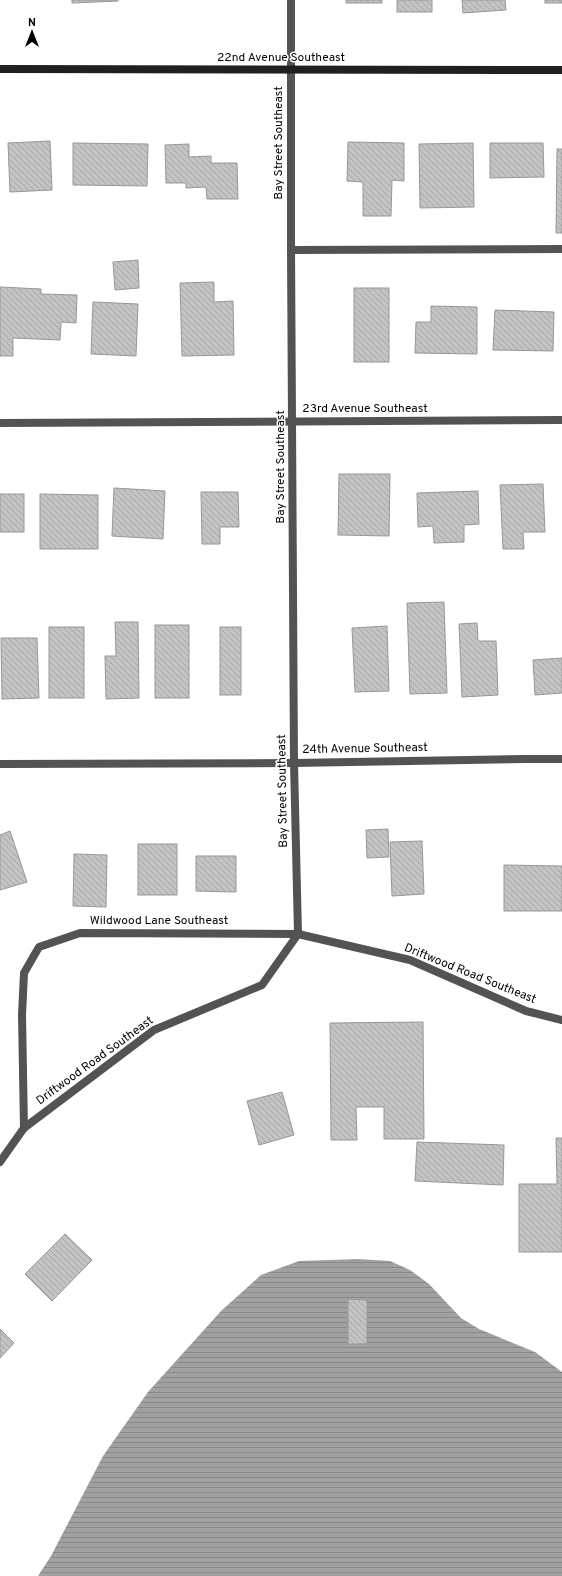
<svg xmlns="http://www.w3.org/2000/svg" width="562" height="1576" font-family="Overpass,sans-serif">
  <defs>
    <pattern id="water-rules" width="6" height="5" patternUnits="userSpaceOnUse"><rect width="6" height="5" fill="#a1a1a1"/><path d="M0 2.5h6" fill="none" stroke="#898989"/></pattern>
    <pattern id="building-back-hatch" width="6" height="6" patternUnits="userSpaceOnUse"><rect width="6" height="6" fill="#c3c3c3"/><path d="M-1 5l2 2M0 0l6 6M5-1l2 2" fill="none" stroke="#a6a6a6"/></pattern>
  </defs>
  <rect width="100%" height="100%" fill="#fff"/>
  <!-- water -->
  <polygon fill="url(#water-rules)" points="358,1259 390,1261 410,1270 429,1284 461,1318 479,1329 535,1352 562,1372 562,1576 38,1576 51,1556 103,1456 148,1392 221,1311 261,1275 299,1261"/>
  <!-- building -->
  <g fill="url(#building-back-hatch)" stroke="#979797">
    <polygon points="72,0 118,0 118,1 72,3"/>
    <rect x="346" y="0" width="36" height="3"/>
    <rect x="397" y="0" width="35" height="12"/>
    <polygon points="462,0 505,0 506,10 463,13"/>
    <rect x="545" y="0" width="17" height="3"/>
    <polygon points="50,141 52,190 10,192 8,143"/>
    <polygon points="348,142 404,143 404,181 392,180 391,216 363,216 363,182 347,181"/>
    <polygon points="73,143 148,144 147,186 73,185"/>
    <polygon points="473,143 474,207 420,208 419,144"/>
    <polygon points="490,143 543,143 544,177 490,178"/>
    <polygon points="189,144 189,157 211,156 211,163 237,163 238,199 207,199 206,187 186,188 186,183 166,183 165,145"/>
    <polygon points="557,149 562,149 562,233 556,233"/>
    <polygon points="138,260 139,288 115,290 113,262"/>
    <polygon points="214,282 214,302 233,301 234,355 182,356 180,283"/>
    <polygon points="0,287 41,289 41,294 77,295 76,323 61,322 60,340 13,338 13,356 0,356"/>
    <rect x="354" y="288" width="35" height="74"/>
    <polygon points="93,302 138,304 136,356 91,354"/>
    <polygon points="431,306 477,307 477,354 415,353 416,322 431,322"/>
    <polygon points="495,310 554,312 553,351 493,350"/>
    <polygon points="339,474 390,474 389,536 338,535"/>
    <polygon points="543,484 545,532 523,532 524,549 503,549 500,485"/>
    <polygon points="114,488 165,491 163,539 112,536"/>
    <polygon points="478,491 479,524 464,525 464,542 434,543 433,526 418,527 417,493"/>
    <polygon points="201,492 238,492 239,527 220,527 220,544 202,544"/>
    <rect x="0" y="494" width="24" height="38"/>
    <polygon points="40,494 98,495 98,549 40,549"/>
    <polygon points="444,602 447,693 410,694 407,603"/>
    <polygon points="115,622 138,622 139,698 106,699 105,656 116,656"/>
    <polygon points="477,623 478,641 496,641 498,695 462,697 459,624"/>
    <rect x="155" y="625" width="34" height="73"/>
    <polygon points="387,626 389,691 355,692 352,628"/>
    <rect x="49" y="627" width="35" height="71"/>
    <rect x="220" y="627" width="21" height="68"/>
    <polygon points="1,638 37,638 39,698 2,699"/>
    <polygon points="562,658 562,693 535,695 533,660"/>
    <polygon points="388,829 389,857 367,858 366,830"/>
    <polygon points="10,831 27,882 0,890 0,835"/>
    <polygon points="422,841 424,894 392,896 390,842"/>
    <rect x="138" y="844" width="39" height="51"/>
    <polygon points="74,854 107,855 106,907 73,906"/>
    <polygon points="196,856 236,856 236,892 196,891"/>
    <polygon points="504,865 562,866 562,911 504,911"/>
    <polygon points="423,1022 424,1139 384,1139 384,1107 356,1107 357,1140 331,1140 330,1023"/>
    <polygon points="282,1092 294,1135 259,1145 247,1101"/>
    <polygon points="556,1138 562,1138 562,1252 519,1252 519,1184 557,1184"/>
    <polygon points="417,1142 504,1145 503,1185 415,1181"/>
    <polygon points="65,1234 92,1260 52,1301 25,1274"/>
    <polygon points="348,1299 367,1300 367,1344 348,1344"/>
    <polygon points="0,1329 14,1343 0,1358"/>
  </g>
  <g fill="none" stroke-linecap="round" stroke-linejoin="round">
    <!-- lane -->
    <polyline stroke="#535353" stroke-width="8" points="291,250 562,249"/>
    <!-- street -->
    <g stroke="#535353" stroke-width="8">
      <polyline points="291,0 291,250 294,763 298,934"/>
      <polyline points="0,423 562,420"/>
      <polyline points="0,764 294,763 526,759 562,759"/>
      <polyline points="24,1128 22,1015 24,973 39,947 80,933 298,934 410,960 526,1011 562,1020"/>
      <polyline points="0,1162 24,1128 154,1030 262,985 298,934"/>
    </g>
    <!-- secondary -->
    <polyline stroke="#202020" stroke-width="8" points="0,69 562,70"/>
  </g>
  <g text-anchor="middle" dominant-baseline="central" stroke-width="3" stroke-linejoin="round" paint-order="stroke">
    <!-- street labels -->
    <g font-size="12" fill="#000" stroke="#fff">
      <text x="281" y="58">22nd Avenue Southeast</text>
      <text transform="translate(279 143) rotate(-90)">Bay Street Southeast</text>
      <text x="365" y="409">23rd Avenue Southeast</text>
      <text transform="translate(281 467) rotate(-90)">Bay Street Southeast</text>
      <text transform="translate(365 749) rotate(-1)">24th Avenue Southeast</text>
      <text transform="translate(283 791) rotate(-91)">Bay Street Southeast</text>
      <text x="159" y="921">Wildwood Lane Southeast</text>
      <text transform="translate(470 974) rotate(22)">Driftwood Road Southeast</text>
      <text transform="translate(95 1061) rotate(-36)">Driftwood Road Southeast</text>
    </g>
  </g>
  <!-- north arrow -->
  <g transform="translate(32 32)" stroke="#ffffff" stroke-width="3" paint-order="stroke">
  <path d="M0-3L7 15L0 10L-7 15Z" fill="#000000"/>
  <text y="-6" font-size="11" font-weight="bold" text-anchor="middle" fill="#000000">N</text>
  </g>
</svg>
